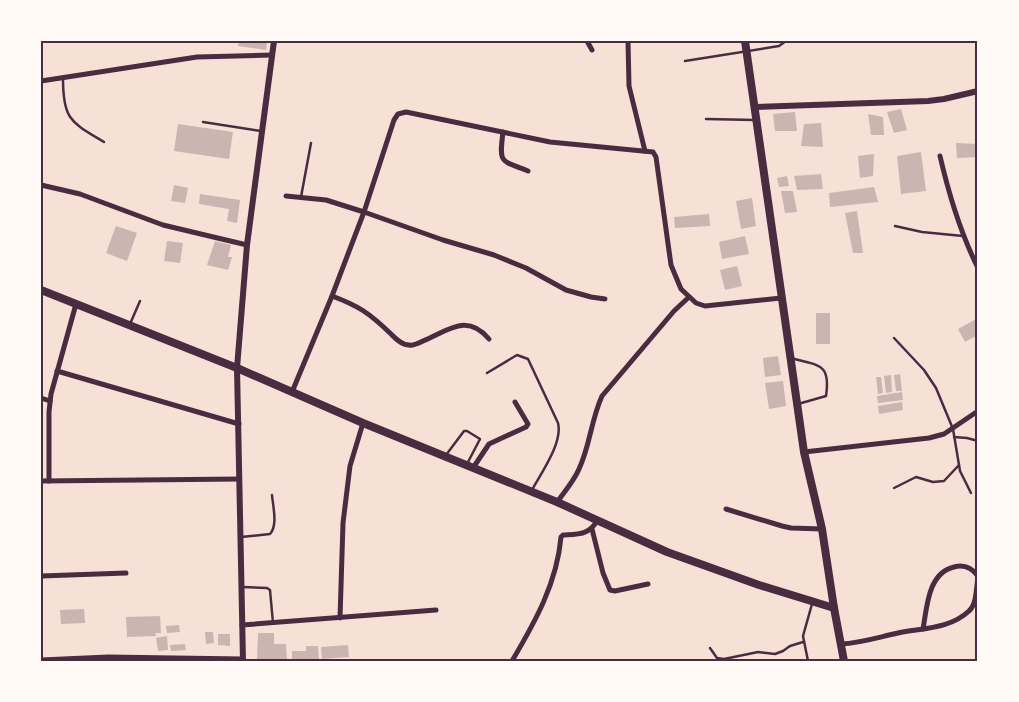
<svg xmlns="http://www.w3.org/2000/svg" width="1019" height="702" font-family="'Alegreya Sans',sans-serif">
  <rect width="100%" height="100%" fill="#f7e1d7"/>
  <!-- building -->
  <g fill="#ccb4b1">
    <polygon points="239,41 267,41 266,50 238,46"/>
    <polygon points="901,109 907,130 894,133 887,112"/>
    <polygon points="795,112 797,131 775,131 773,114"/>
    <polygon points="868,114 883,117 884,135 871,135"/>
    <polygon points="821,123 823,147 801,146 804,124"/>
    <polygon points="178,124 233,132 229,159 174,151"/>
    <polygon points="956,143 978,144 978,157 957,158"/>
    <polygon points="921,152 926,191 901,194 897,156"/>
    <polygon points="874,154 873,176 860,178 858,156"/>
    <polygon points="821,174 823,189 797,190 794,176"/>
    <polygon points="787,176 789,186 779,187 777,178"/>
    <polygon points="174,185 188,188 185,203 171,201"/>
    <polygon points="874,187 878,202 830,207 829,193"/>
    <polygon points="781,191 793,191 797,212 785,213"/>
    <polygon points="200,194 240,200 237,223 227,221 229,209 199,204"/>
    <polygon points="752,198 756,226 741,229 736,201"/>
    <polygon points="857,211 863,253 853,253 845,213"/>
    <polygon points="709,214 710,226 675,228 674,217"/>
    <polygon points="116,226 137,233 127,261 106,253"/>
    <polygon points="745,236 749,254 722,259 719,242"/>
    <polygon points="167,241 183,243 180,263 164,261"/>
    <polygon points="215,241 231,245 228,257 232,257 228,270 207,265"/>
    <polygon points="737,266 742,286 725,290 720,270"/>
    <rect x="816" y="313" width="14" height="31"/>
    <polygon points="978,318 978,335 965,342 958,329"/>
    <polygon points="778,356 781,375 765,377 763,358"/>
    <polygon points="900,374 902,391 896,391 894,375"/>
    <polygon points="891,375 892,392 886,393 884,376"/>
    <polygon points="876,377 881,377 883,393 878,394"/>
    <polygon points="783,381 786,406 769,409 765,383"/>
    <polygon points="902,392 903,400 878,403 877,396"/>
    <polygon points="902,402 903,410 879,414 878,406"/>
    <polygon points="84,609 85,623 61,624 60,610"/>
    <polygon points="160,616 161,633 155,633 156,636 127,637 126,617"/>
    <polygon points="179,625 180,632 167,633 166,626"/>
    <polygon points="205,632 213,632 214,643 206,644"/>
    <polygon points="258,633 274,633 274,644 286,644 287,661 257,661"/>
    <polygon points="218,634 230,634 230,646 218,645"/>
    <polygon points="167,636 168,650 158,651 156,638"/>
    <polygon points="185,644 186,650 171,651 170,645"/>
    <polygon points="348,645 349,657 322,659 321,647"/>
    <polygon points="306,646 318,646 319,661 292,661 292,651 306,651"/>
  </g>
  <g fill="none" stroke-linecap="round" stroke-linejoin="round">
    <!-- service -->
    <g stroke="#4a2c40" stroke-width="2.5">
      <polyline points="685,61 779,46 786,41"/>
      <path d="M63,79c0,41 8,43 41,63"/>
      <polyline points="706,119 755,120"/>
      <polyline points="203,122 261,131"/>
      <polyline points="301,197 311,143"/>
      <polyline points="895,226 922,232 963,236"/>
      <polyline points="130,324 140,301"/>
      <polyline points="894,338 924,370 936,388 953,429 960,471 971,493"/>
      <path d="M791,358c27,8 40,4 35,38l-28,8"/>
      <path d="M487,373l30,-18 11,4 30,64c5,20 -17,50 -26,67"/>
      <polyline points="954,437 967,438 978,441"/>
      <polyline points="446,455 464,431 467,431 480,439 467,464"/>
      <polyline points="894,488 916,477 933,482 944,481 959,465"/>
      <path d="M241,537l29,-3c8,-9 3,-27 2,-39"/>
      <polyline points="242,587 267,588 270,590 273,623"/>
      <polyline points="710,648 717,658 724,659 758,652 775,654 783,651 790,646 803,642"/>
      <polyline points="808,661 803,636 812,604"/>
    </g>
    <!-- minor -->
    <g stroke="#4a2c40" stroke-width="5">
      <polyline points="587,41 592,50"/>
      <polyline points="628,41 629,86 645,151"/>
      <polyline points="41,81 197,57 272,55"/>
      <path d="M503,132c-4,32 -3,28 25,39"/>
      <path d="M940,156c9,39 20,76 38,112"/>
      <polyline points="41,185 80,194 163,225 247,245"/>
      <polyline points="286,196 326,200 364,212 443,240 494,255 526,268 566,290 591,297 605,299"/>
      <path d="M332,296c27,10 37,17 58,37 5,5 11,12 19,12 4,1 10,-2 14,-4 26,-11 44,-28 66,-2"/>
      <polyline points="57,371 239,424"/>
      <polyline points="292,392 332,296 364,212 394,120 398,114 406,112 550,142 653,152 656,157 671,265 681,289 696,303 705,306 781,298"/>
      <polyline points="41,398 50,401"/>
      <polyline points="804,452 929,438 944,434 978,411"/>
      <polyline points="473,468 489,444 526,427 528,424 515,402"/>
      <polyline points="41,481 239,479"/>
      <polyline points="49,481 49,412 51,394 76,304"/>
      <path d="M557,502c8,-11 17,-21 22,-33 11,-23 12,-49 23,-73l72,-85 15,-14"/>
      <polyline points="726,509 782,526 791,528 822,529"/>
      <polyline points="592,529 603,573 610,590 615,591 648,584"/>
      <polyline points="41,576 126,573"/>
      <polyline points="340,618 343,523 350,466 363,423"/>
      <polyline points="242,625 436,610"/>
      <path d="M923,629c4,-22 5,-56 31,-62 11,-3 18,1 24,9"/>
      <path d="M841,644c20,-1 38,-7 57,-11 24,-5 52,-4 71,-22 8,-7 7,-23 9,-33"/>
      <polyline points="41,660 108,657 243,659"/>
      <path d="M512,661c23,-39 45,-78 49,-124l2,-2c15,-1 26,0 34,-14"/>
    </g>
    <!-- tertiary -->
    <g stroke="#4a2c40" stroke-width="6">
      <polyline points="754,107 928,101 944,99 978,91"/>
      <polyline points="243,661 237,368 247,245 274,41"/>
    </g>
    <!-- secondary -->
    <g stroke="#4a2c40" stroke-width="8">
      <polyline points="745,41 804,452 822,529 834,608 844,661"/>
      <polyline points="41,290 237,368 363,423 557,502 667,552 759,585 834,608"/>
    </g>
  </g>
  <!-- border -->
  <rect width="1019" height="702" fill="none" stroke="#fffaf5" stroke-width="85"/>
  <rect x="42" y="42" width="934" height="618" fill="none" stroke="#4a2c40" stroke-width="2"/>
</svg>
